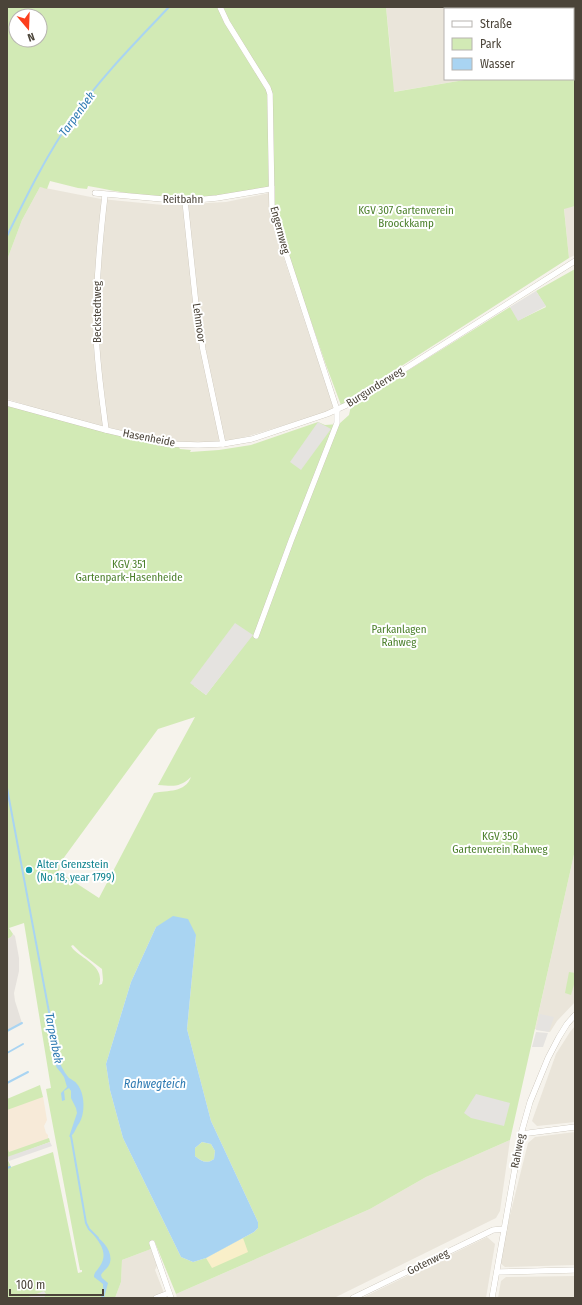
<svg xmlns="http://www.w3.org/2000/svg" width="582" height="1305" font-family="'Fira Sans Condensed',sans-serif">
  <rect width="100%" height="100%" fill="#f6f3ec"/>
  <!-- residential -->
  <g fill="#eae5da">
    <polygon points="386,7 543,7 543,9 445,9 445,79 470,79 393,92 391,55"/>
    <polygon points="548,7 575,7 575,61 573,61 573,9 548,9"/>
    <polygon points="40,187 101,199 163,205 163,203 188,204 226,202 269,193 270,216 334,410 249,436 226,441 198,443 167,442 51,413 7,399 7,260 22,220"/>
    <polygon points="575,206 575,255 569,258 564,208"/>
    <polygon points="575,850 575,1002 557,1021 550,1032 535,1029"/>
    <polygon points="575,1026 575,1122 537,1126 532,1121 556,1054 570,1032"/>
    <polygon points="575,1132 575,1265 505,1267 500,1263 499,1259 528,1143 535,1137"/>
    <polygon points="510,1140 500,1211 496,1218 334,1298 177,1298 176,1294 370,1209 426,1177"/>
    <polygon points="487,1237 495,1244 486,1298 362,1298"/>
    <polygon points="151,1249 157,1266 155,1270 164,1293 152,1298 115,1298 121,1282 122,1260"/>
    <polygon points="575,1276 575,1298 498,1298 501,1281 506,1277"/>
  </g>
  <!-- commercial -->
  <polygon fill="#f7ead8" points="43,1096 47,1120 44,1126 46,1133 48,1135 48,1139 7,1154 7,1106"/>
  <!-- industrial -->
  <polygon fill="#e6e2dd" points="13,934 15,936 19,958 19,971 14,993 15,1001 22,1023 7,1031 7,939 11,937"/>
  <!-- green -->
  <g fill="#d2eab5" fill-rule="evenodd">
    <path d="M7,7h379l8,85 76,-13h103v-18h2v145l-11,3 5,49 -228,147 -15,-40 -51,-149v-30c-31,5 -63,13 -95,13 -31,0 -62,-8 -92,-13l-1,3 -9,-1 -28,-7 -3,8 -7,-2 -18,33 -15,40zM16,16h24v24h-24z"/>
    <path d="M575,269v581l-65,290 -84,37 -56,32 -194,85 -22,-54 -5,2 2,7 -29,11 -1,22 -6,16h-108v-151l2,5 40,-14 1,4 -43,16 4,9 42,-15 25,121 4,-1v-2h-2l-34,-181 5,-1 -27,-165 -15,5 4,6 -2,3 -4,2v-534l171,41 2,3 11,1 -1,2 29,-2 32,-5 67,-23 7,3 14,-1 10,-9 2,-9 159,-99 9,13 27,-13 -10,-16zM252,635l-46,60 -12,-9 22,-27zM195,717l-37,68c15,1 21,3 33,-8 -6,16 -23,13 -37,16l-55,105 -40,-26 1,-9 98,-134zM156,927l40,8 -9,94 24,92 47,101v6l-4,4 -48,26 -13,4 -12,-5 -58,-119 -13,-48 -4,-26 25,-82zM73,945l8,8 21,16 1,11 -1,4 -3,1c6,-18 -15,-25 -26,-36l-2,-3z"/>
    <polygon points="569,972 575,973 575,981 571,995 565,993"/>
    <polygon points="40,1085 43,1097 7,1110 7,1099"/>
    <path d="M202,1142l9,2 4,7 -1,8c-7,5 -12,3 -19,-3v-8z"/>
  </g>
  <!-- sand -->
  <polygon fill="#f9efc9" points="243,1238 248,1252 212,1268 206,1258"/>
  <!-- parking -->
  <g fill="#e5e3e0">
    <polygon points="536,291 546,306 518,321 510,307"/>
    <polygon points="318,422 331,429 301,470 290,462"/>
    <polygon points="235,623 253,635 206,695 190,683"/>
    <polygon points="540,1014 554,1017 549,1032 536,1030"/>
    <polygon points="536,1032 548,1033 543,1047 532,1047"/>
    <polygon points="476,1094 510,1103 504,1126 471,1118 464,1113"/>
    <polygon points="50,1142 52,1146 9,1161 7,1157"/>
    <polygon points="44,1291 46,1294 44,1298 26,1298"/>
  </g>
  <!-- water -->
  <g fill="#a9d4f2" fill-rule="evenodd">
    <path d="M173,916l15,3 8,16 -9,94 24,92 47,101v6l-4,4 -48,26 -13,4 -12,-5 -58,-119 -13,-48 -4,-26 25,-82 25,-55zM202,1142l9,2 4,7 -1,8c-7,5 -12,3 -19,-3v-8z"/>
    <path d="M58,1056c2,8 5,15 11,22 3,2 6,3 8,6 8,9 9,31 1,41 -3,5 -4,10 -9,12l8,-24 -1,-5 -5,-10v-7l-2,-3 -5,3 1,9 -3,1 -1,-8 6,-6c-1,-3 -2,-7 -3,-10 -5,-9 -12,-9 -6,-21z"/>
    <path d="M93,1234c9,5 22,19 16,31 -2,4 -6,6 -8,10l1,3 6,5 -4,15h-3l2,-9v-5l-9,-7c0,-5 3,-6 6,-11 8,-12 1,-22 -7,-32z"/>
  </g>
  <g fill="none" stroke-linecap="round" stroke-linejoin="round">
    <!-- stream -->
    <g stroke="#a9d4f2" stroke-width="2">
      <path d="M7,236c20,-41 40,-82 66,-119 28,-40 63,-75 96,-110"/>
      <polyline points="7,788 58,1060"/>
      <polyline points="7,1031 22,1023"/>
      <polyline points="7,1053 23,1044"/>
      <polyline points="7,1083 28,1072"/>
      <polyline points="71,1136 86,1223 89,1229 98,1238"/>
      <polyline points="7,1168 10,1167"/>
    </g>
    <!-- minor casing -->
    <g stroke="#c2bbae" stroke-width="6">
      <g id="minor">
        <polyline points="220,7 227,22 268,88 270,94 272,211 337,410 337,423 291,541 256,636"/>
        <polyline points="546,7 546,9"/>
        <polyline points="95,193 185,201 217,198 271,189"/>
        <path d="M105,195c-5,43 -9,87 -9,131 0,34 6,70 10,104"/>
        <polyline points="185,201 196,305 203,350 223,444"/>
        <polyline points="7,403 106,430 166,444 198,445 223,444 252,439 327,414 351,403 575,261"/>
        <polyline points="521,1134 575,1127"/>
        <polyline points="152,1243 171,1298"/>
        <polyline points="498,1272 575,1270"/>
        <polyline points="156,1298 169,1293"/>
        <polyline points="353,1298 493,1230 504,1229"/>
        <polyline points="492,1298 521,1134 530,1102 548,1058 559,1037 567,1024 575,1015"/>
      </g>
    </g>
    <!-- minor -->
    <use href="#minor" stroke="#fff" stroke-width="5.5"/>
  </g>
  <!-- markers -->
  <circle fill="#0f9aa8" stroke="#fff" stroke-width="1.5" cx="29" cy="870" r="4"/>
  <g text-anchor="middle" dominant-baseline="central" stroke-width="4" stroke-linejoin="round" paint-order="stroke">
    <!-- street labels -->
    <g font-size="11" fill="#4b4439" stroke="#fff">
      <text x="183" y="199">Reitbahn</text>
      <text transform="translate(280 230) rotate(75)">Engernweg</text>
      <text transform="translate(97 312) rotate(-90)">Beckstedtweg</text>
      <text transform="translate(199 323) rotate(82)">Lehmoor</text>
      <text transform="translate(375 387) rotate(-32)">Burgunderweg</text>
      <text transform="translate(149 438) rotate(11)">Hasenheide</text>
      <text transform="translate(518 1151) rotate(-79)">Rahweg</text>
      <text transform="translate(428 1262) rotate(-26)">Gotenweg</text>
    </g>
    <!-- park labels -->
    <g font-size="11" fill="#4a7f2a" stroke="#fff">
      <text x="406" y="210">KGV 307 Gartenverein<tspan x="406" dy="13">Broockkamp</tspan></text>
      <text x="129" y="564">KGV 351<tspan x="129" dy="13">Gartenpark-Hasenheide</tspan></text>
      <text x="399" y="629">Parkanlagen<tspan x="399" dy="13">Rahweg</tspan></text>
      <text x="500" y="836">KGV 350<tspan x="500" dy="13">Gartenverein Rahweg</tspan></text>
    </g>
    <!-- culture labels -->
    <g font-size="11" fill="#0d838f" stroke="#fff" text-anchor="start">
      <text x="37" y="864">Alter Grenzstein<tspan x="37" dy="13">(No 18, year 1799)</tspan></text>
    </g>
    <!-- water labels -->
    <g font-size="12" font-style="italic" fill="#2e7ab2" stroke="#fff">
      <text transform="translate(77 114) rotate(-54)">Tarpenbek</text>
      <text transform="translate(54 1038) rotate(79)">Tarpenbek</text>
      <text x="155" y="1084">Rahwegteich</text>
    </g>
  </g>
  <!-- border -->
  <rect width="582" height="1305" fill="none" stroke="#4b4439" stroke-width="16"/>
  <!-- legend -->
  <rect x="444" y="8" width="130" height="72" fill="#ffffff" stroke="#b7b4b0"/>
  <rect x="452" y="21" width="20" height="6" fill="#ffffff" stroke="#b7b4b0"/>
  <text x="480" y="28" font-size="12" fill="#4b4439">Straße</text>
  <rect x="452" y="38" width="20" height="12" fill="#d2eab5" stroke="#b7b4b0"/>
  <text x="480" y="48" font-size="12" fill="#4b4439">Park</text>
  <rect x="452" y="58" width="20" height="12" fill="#a9d4f2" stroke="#b7b4b0"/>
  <text x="480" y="68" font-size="12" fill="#4b4439">Wasser</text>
  <!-- north arrow -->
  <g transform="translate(28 28) rotate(161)"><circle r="19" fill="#ffffff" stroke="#b7b4b0"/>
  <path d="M0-3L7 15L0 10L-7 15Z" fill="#fc3f1d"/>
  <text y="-6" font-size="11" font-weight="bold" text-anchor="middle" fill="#4b4439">N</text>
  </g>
  <!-- scale -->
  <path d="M10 1289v6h93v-6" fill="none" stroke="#4b4439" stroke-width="2"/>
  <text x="16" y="1289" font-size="12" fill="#4b4439" stroke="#ffffff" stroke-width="3" paint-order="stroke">100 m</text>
</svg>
